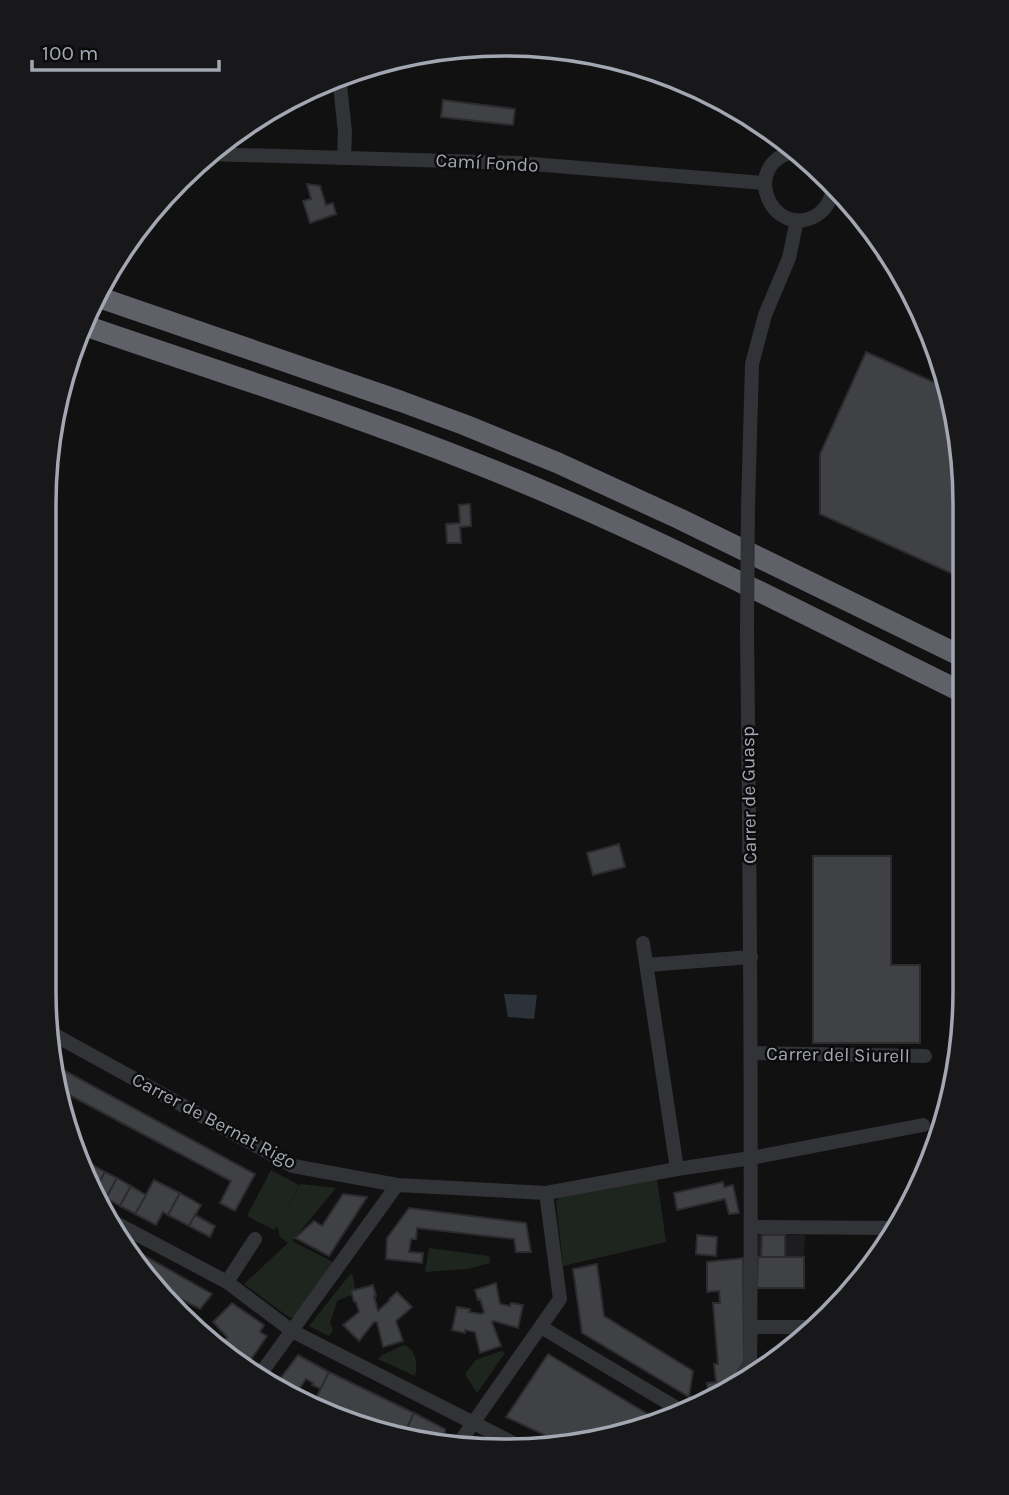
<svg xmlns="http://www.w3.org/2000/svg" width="1009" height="1495" font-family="Karla,sans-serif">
  <rect width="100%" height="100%" fill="#111112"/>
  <!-- built -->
  <polygon fill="#1d1d1f" points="758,1235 805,1235 804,1257 758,1257"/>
  <!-- green -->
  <g fill="#1e251f">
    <polygon points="271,1170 299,1185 278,1225 300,1184 336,1188 292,1241 335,1263 294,1316 290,1318 244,1284 288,1243 280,1237 277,1226 274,1230 247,1216"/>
    <polygon points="657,1179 666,1242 563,1266 556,1201 560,1197"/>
    <polygon points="429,1248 489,1256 490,1263 467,1269 425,1272"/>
    <polygon points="351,1273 354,1280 355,1293 337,1301 330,1323 333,1330 329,1336 309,1326"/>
    <path d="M404,1345c12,5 14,19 11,31l-37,-17 4,-4z"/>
    <polygon points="501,1351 505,1353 477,1393 465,1374 476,1360"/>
  </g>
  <!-- water -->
  <polygon fill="#2c323a" points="504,994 537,995 534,1019 508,1017"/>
  <!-- building -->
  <g fill="#404145" stroke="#2c2b2e" stroke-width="2">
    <polygon points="443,100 515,109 513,125 441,117"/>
    <polygon points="307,184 320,186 326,205 333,203 336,214 310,223 303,201 311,199"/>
    <polygon points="874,232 887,248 895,263 884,262 884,259 878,260"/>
    <polygon points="866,352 949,389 956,414 965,504 964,579 820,514 820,454"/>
    <polygon points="470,504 471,526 460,527 461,543 447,543 446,524 460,523 459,505"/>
    <polygon points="619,844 625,867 593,875 587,853"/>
    <polygon points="813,856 891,856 891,965 920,965 920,1043 813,1043"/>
    <polygon points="56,1066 255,1174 235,1211 220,1203 231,1181 60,1090"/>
    <polygon points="81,1158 105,1172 94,1191 79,1161"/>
    <polygon points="105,1172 117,1178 106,1198 94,1191"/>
    <polygon points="117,1178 131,1186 120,1206 106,1198"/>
    <polygon points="154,1180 180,1193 168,1215 163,1212 156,1225 135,1214"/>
    <polygon points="723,1182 724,1187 733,1185 739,1213 729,1214 725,1199 677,1210 674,1193"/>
    <polygon points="131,1186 146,1195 135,1214 120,1206"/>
    <polygon points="180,1193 201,1205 189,1226 168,1215"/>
    <polygon points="343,1194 367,1197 329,1256 295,1238 314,1221 322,1226"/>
    <polygon points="409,1208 526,1223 531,1252 516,1252 514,1239 417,1228 416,1239 411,1239 409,1252 423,1253 422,1263 386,1259 387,1238"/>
    <polygon points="195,1215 215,1226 210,1237 189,1226"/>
    <polygon points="697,1235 717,1237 716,1256 696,1254"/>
    <polygon points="762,1235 785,1235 785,1257 761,1257"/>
    <polygon points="140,1253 212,1294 200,1309 160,1288 135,1261"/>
    <polygon points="758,1257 804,1257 804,1288 757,1288"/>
    <polygon points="743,1258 744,1361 725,1393 700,1403 701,1396 708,1394 707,1383 716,1382 714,1364 718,1364 713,1303 720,1303 719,1291 707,1292 707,1262"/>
    <polygon points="597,1264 604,1316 693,1371 689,1397 582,1333 573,1269"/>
    <polygon points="496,1283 500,1304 510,1306 511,1303 523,1305 518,1328 494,1321 492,1322 501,1346 480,1353 475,1332 465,1330 465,1333 452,1330 457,1307 470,1309 469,1312 482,1314 484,1312 480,1299 478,1300 475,1290"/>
    <polygon points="373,1285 376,1296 374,1296 378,1311 390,1300 389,1299 397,1292 412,1307 396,1321 403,1341 383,1347 377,1322 374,1322 359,1341 343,1325 359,1312 356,1302 354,1302 351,1291"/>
    <polygon points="232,1303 264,1325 260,1332 267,1336 245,1368 224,1356 218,1349 227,1337 213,1322"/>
    <polygon points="548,1354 656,1419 595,1442 564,1444 506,1417"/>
    <polygon points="298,1355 329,1372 321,1389 312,1385 313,1383 306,1379 295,1395 277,1383"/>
    <polygon points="329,1372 414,1413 404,1434 347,1421 313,1404"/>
    <polygon points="414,1413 445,1429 445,1432 439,1442 416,1437 419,1433 407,1428"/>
  </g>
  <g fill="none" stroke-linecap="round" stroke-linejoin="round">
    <!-- minor -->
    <g stroke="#323337" stroke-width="14">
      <polyline points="339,76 345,132 344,158"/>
      <path d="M797,151c-60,11 -25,91 20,64 12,-8 16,-20 16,-33"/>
      <polyline points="208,154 520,163 764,183"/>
      <polyline points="748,507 752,364 765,315 789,258 797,220"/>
      <path d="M747,632c3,248 5,497 3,746"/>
      <polyline points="643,943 677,1169 751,1158 923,1125"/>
      <polyline points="647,965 751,957"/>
      <polyline points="51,1033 293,1166 397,1185 546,1193 677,1169"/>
      <polyline points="751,1053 925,1056"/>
      <polyline points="935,1143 935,1140"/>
      <polyline points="108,1219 227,1282 292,1331 521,1447"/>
      <polyline points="752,1227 894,1228"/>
      <polyline points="227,1282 255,1239"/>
      <polyline points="541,1327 680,1410"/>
      <polyline points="751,1327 817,1327"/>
      <polyline points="259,1376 397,1185"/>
      <polyline points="735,1389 750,1364"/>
      <polyline points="457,1446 560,1299 546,1193"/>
    </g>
    <!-- highway -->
    <g stroke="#5f6068" stroke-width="21">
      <polyline points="95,296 400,401 465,425 558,463 680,519 963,657"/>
      <path d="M83,325c145,50 292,96 434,155 152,63 298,140 445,212"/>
    </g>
    <!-- minor-bridge -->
    <polyline stroke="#323337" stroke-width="14" points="747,632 748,507"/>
  </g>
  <g text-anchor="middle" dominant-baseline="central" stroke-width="5" stroke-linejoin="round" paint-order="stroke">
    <!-- street labels -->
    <g font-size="19" fill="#a3a7b2" stroke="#0c0c0d">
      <text transform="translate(487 163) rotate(3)">Camí Fondo</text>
      <text transform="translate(749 795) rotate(-91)">Carrer de Guasp</text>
      <text transform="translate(838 1055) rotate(1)">Carrer del Siurell</text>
      <text transform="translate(214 1121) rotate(28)">Carrer de Bernat Rigo</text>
    </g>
  </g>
  <!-- crop -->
  <path d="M0 0H1009V1495H0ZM504 56H505A448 448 0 0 1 953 504V991A448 448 0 0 1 505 1439H504A448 448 0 0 1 56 991V504A448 448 0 0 1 504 56Z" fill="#18181a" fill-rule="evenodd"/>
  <path fill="none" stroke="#a3a7b2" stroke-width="3.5" d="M504 56H505A448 448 0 0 1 953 504V991A448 448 0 0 1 505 1439H504A448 448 0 0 1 56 991V504A448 448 0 0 1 504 56Z"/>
  <!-- scale -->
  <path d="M32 60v10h187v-10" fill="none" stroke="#a3a7b2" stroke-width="3.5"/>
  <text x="42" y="60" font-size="21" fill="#a3a7b2" stroke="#0c0c0d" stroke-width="5" paint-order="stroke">100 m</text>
</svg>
